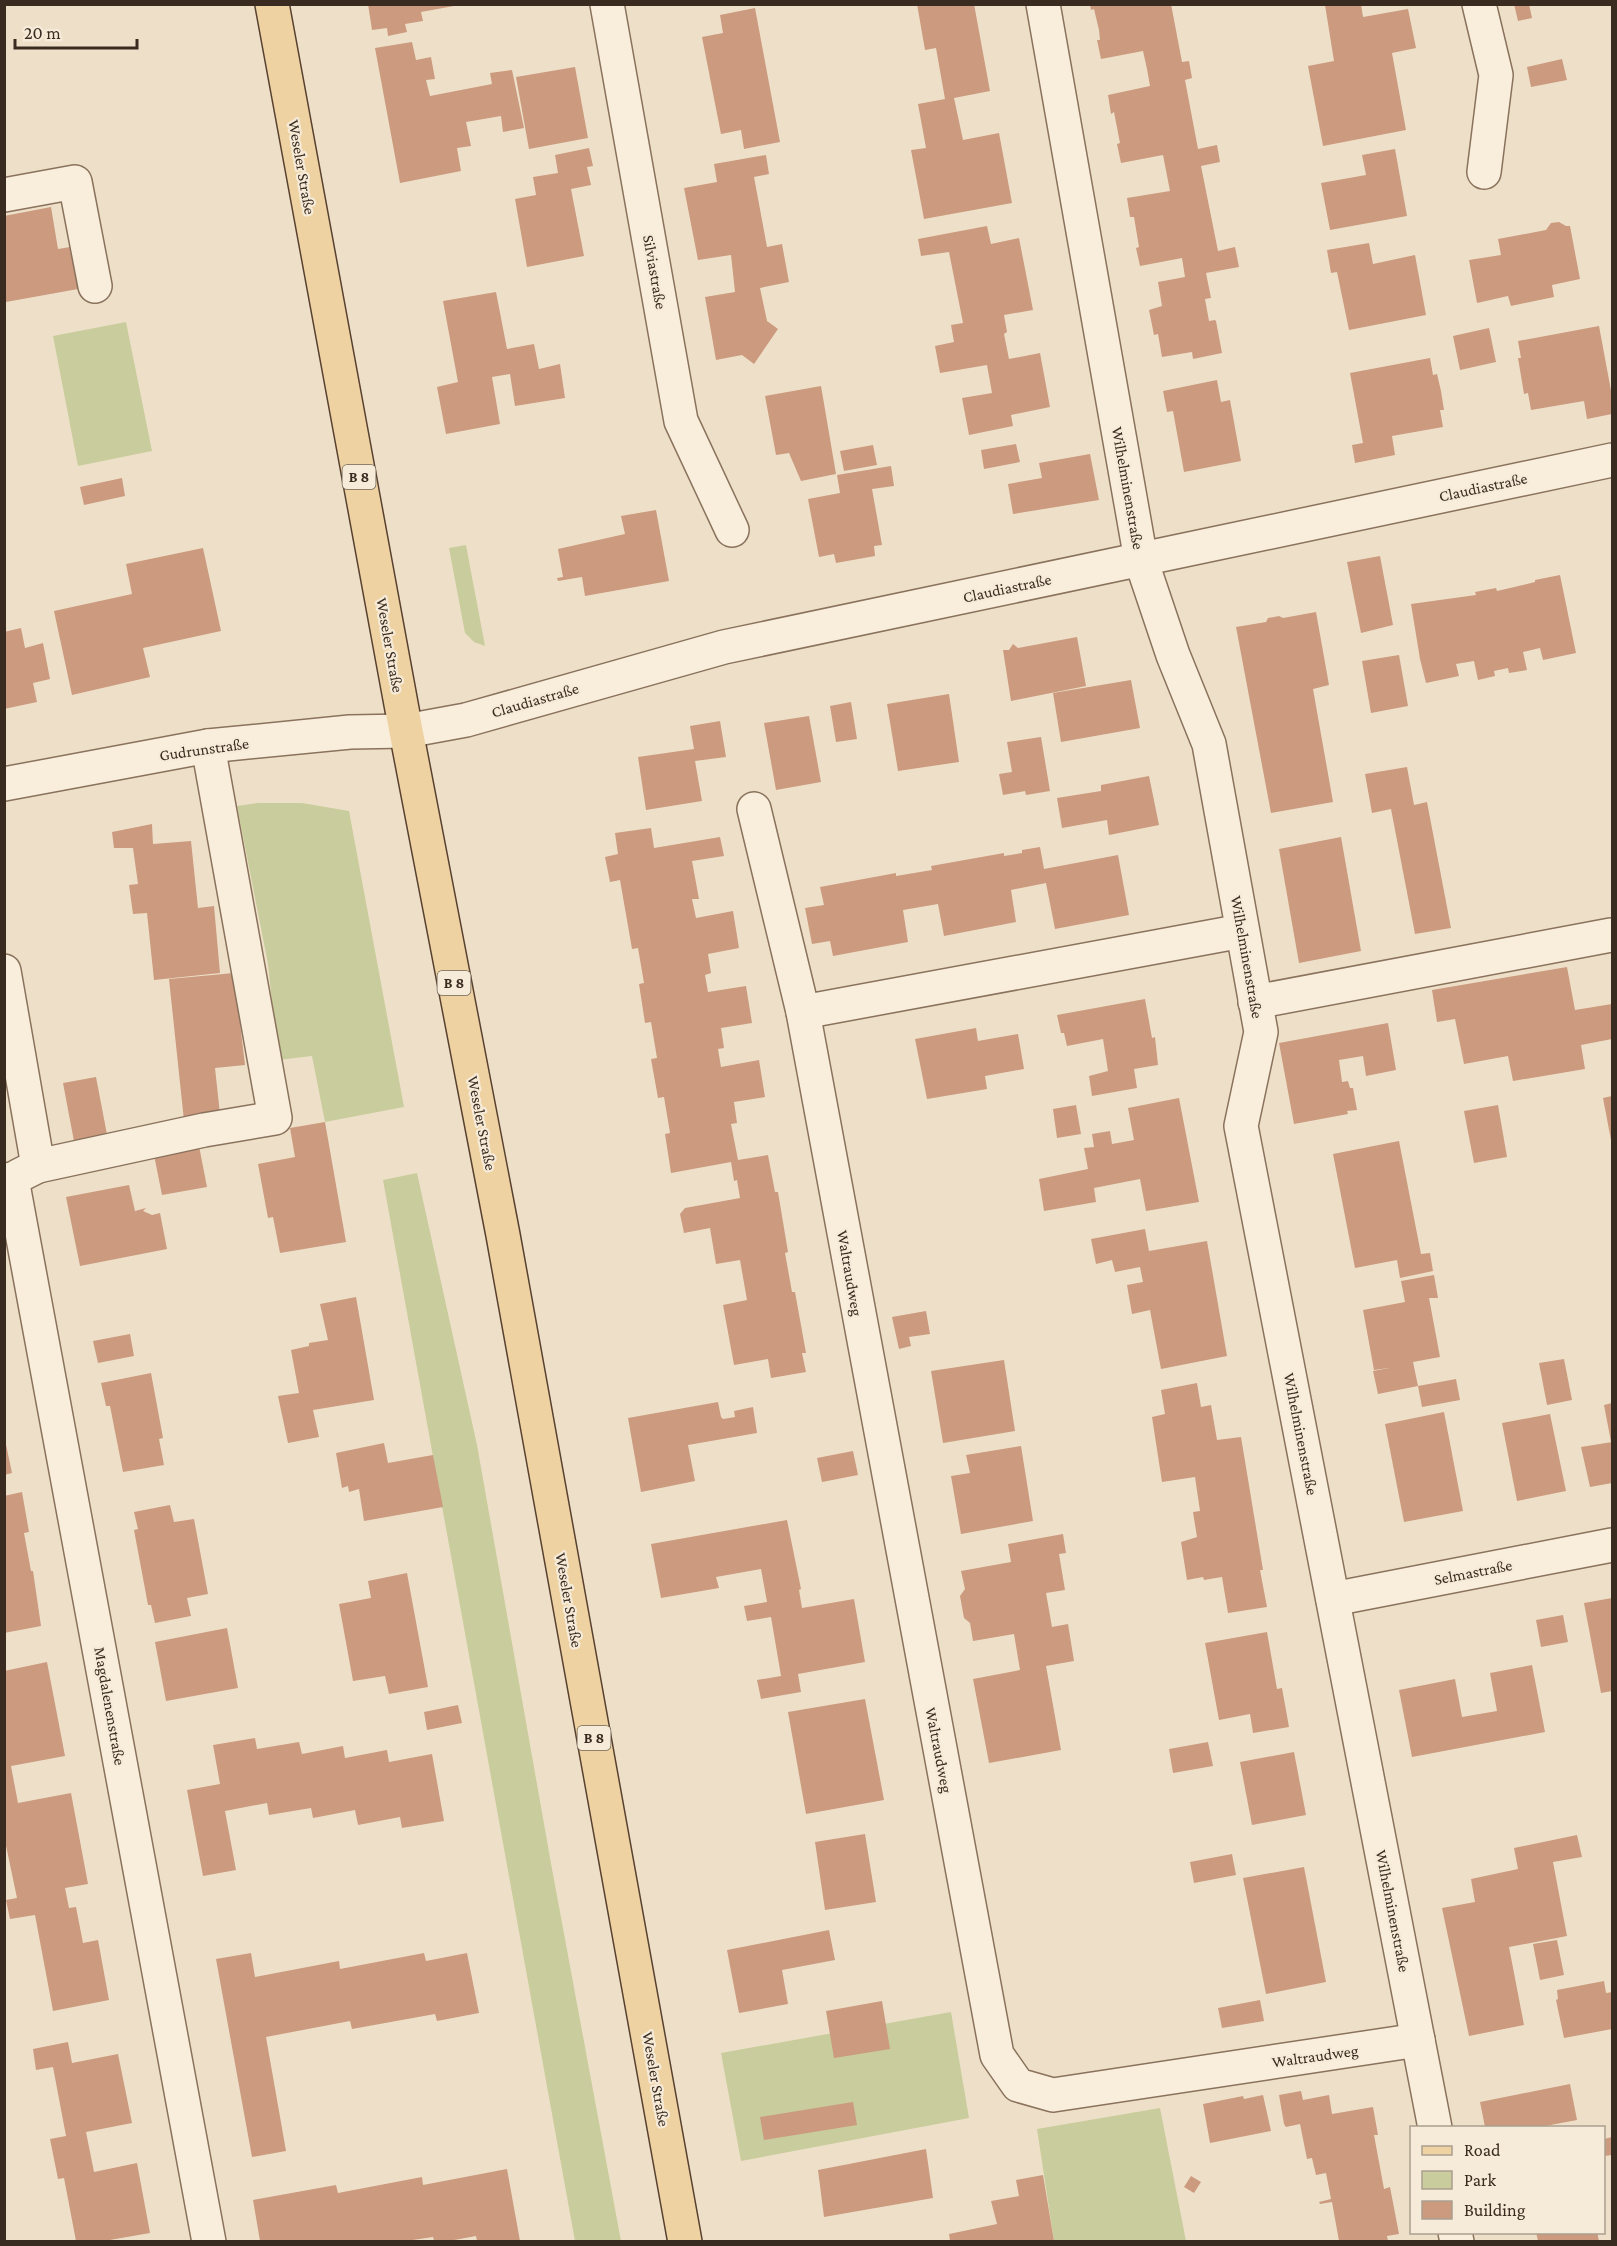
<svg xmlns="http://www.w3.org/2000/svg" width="1617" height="2246" font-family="'Crimson Pro',serif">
  <rect width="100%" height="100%" fill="#eee0c8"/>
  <!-- green -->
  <g fill="#c9cc9c">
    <polygon points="126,322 152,451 78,466 53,336"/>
    <polygon points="466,545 485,646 474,642 465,633 449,548"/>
    <polygon points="258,803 302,803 349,811 404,1107 325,1122 312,1056 278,1060 268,964 237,806"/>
    <polygon points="417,1173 477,1445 552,1869 621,2241 575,2241 383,1180"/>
    <polygon points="951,2012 969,2118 741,2161 721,2053"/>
    <polygon points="1160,2108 1186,2241 1054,2241 1037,2129"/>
  </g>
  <!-- building -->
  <g fill="#cb9a7f">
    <polygon points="368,4 454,4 454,6 421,12 423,21 405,24 407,32 388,36 387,28 372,30"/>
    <polygon points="917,4 974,4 990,91 954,98 963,140 999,133 1012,203 924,219 911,150 926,148 918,104 945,99 936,48 925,50"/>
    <polygon points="1090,4 1171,4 1182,62 1189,61 1192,78 1185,80 1198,149 1217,145 1220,162 1201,166 1218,251 1235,247 1239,267 1206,273 1211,298 1205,299 1209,321 1215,320 1216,321 1222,353 1193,359 1192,352 1162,357 1158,334 1154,335 1149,310 1162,306 1158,282 1185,277 1182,258 1140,266 1136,248 1139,247 1134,217 1130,217 1127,198 1170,191 1163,155 1121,163 1117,144 1120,143 1114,112 1111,114 1108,95 1150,86 1147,69 1143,51 1101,59 1097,40 1100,40 1099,30 1094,9 1091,10"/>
    <polygon points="1361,4 1363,17 1408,9 1416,48 1392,53 1406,130 1323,146 1308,66 1334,61 1325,5"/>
    <polygon points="1514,4 1529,4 1532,18 1518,21"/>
    <polygon points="755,8 780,142 744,149 741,130 721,134 702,37 723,33 720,15"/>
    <polygon points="412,42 416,60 431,57 435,79 426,80 430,96 492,84 490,73 512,70 524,128 503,132 501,116 466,122 471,146 457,148 461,171 400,183 375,48"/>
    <polygon points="1562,59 1567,80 1531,87 1527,67"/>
    <polygon points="575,67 588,138 529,149 516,77"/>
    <polygon points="589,148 593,166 587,167 591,185 571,189 584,256 527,267 515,199 536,195 533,177 558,173 555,155"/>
    <polygon points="1395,149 1407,216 1330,230 1321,183 1366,175 1362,155"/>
    <polygon points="766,155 769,174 754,177 767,247 782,244 789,282 760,288 767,321 778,329 754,364 742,355 716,360 705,297 735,292 731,255 698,260 684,188 717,182 714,164"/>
    <polygon points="51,207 58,249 70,247 78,289 6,302 4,216"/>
    <polygon points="1559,222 1566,226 1570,226 1580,279 1552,285 1554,297 1511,306 1508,296 1477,303 1469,260 1501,255 1498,239 1546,230 1551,223"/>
    <polygon points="987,226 991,244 1019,238 1033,310 1004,315 1007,332 1004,334 1009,359 1040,353 1050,407 1011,415 1013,426 969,435 962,398 992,393 987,365 940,373 935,346 954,342 951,325 963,323 949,252 921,256 918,239"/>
    <polygon points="1369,243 1373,264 1415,255 1426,315 1349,330 1337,272 1331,273 1327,250"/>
    <polygon points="496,292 507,349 534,344 539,369 560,364 565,398 515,406 510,374 492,377 500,424 446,434 437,387 458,382 443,301"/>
    <polygon points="1599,326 1612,396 1612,414 1587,419 1584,401 1531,410 1528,393 1524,394 1518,358 1521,358 1518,341"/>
    <polygon points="1489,328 1496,362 1460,370 1453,336"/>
    <polygon points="1430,358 1433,375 1437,374 1441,391 1444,410 1440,410 1443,427 1392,436 1395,455 1355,463 1352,445 1363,443 1350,373"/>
    <polygon points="1217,380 1221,402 1230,400 1241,461 1184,472 1173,411 1167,412 1163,391"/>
    <polygon points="821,386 836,474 801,481 789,453 776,455 765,396"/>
    <polygon points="1016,444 1020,462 984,469 981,450"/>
    <polygon points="873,445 877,465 844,471 840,451"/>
    <polygon points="1090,454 1099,500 1013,514 1008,484 1042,478 1039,463"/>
    <polygon points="891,466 894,486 872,489 882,545 874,546 875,556 836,563 834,554 819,557 808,499 840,493 837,475"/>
    <polygon points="122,478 125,496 84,505 80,487"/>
    <polygon points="656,510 669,581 585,596 582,577 558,581 557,578 563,577 558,549 625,534 621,516"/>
    <polygon points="203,548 221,631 143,648 150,677 72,695 54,611 132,594 126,564"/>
    <polygon points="1380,556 1393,625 1361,633 1347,562"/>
    <polygon points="1560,575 1576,653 1543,660 1540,648 1523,652 1527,670 1509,673 1508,668 1494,671 1495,676 1478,680 1474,661 1456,664 1459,676 1426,683 1420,659 1411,604 1476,595 1475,592 1496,588 1497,591 1510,588 1535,582 1535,580"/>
    <polygon points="1316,612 1329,685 1313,689 1333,802 1271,813 1236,627 1266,622 1268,618 1279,616 1283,618"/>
    <polygon points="21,628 25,648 43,643 50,679 33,683 37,702 4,709 4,632"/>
    <polygon points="1077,637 1086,686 1011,701 1003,650 1009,650 1013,644 1018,648"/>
    <polygon points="1399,655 1408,706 1371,713 1362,661"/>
    <polygon points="1131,680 1140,728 1061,742 1053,693"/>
    <polygon points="949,694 959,762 898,771 887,704"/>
    <polygon points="851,702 857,739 836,742 830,706"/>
    <polygon points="809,716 821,782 776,790 764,723"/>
    <polygon points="720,721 726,757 695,761 702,801 646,810 638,757 694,749 690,726"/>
    <polygon points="1041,737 1050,791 1026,795 1025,791 1003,795 999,774 1012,772 1007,742"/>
    <polygon points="1407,767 1414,805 1427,802 1451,928 1415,934 1391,809 1372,813 1365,774"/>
    <polygon points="1149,776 1159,825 1109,835 1107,820 1062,828 1057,798 1101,791 1101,785"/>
    <polygon points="152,824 153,844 191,841 198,908 214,906 220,973 154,980 147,913 133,914 129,885 138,884 133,848 114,848 112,832"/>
    <polygon points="651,828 654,848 720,837 724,856 692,861 699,899 692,899 696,918 733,911 739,948 708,954 711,973 705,975 708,992 746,986 752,1023 721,1028 724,1048 718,1049 721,1067 759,1060 765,1097 734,1102 737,1123 731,1124 738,1160 768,1155 775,1192 778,1192 788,1252 785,1253 792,1292 795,1292 806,1353 802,1353 806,1372 771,1378 768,1359 734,1365 723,1305 747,1300 740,1260 716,1264 710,1228 684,1233 680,1214 685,1208 740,1198 737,1180 734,1181 731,1162 671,1173 665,1134 670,1133 664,1097 658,1098 651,1059 657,1058 651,1022 645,1023 639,984 644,983 638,948 632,949 620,880 610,882 605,857 618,854 615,833"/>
    <polygon points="1341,837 1361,951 1299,963 1279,849"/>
    <polygon points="1040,847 1044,869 1118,855 1129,915 1055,929 1046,883 1011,890 1016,922 944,936 938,904 903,910 908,942 833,956 830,941 812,944 805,908 824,905 820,887 896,873 896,876 932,870 931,866 1004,853 1004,856 1022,853 1022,850"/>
    <polygon points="1567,967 1575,1010 1612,1004 1612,1039 1581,1045 1585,1069 1513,1081 1508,1056 1464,1064 1455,1019 1437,1022 1432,990"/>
    <polygon points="234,973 245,1065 215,1068 221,1123 185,1130 169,979"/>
    <polygon points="1145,999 1152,1038 1155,1037 1158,1065 1134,1069 1137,1088 1092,1096 1089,1076 1108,1071 1103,1039 1067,1046 1064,1033 1061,1033 1057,1015"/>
    <polygon points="1388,1023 1396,1070 1366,1076 1363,1056 1339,1060 1342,1082 1348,1081 1350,1088 1353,1088 1357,1110 1347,1111 1348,1114 1294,1124 1279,1043"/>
    <polygon points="976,1028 978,1041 1018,1034 1024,1069 985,1076 987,1089 927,1099 915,1039"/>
    <polygon points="96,1077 109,1145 76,1152 63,1083"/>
    <polygon points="1612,1096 1612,1140 1611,1140 1603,1098"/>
    <polygon points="1179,1098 1199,1202 1146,1211 1140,1179 1094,1188 1096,1202 1044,1211 1039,1179 1088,1169 1084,1148 1094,1147 1092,1134 1110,1131 1112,1144 1134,1140 1128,1108"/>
    <polygon points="1076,1105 1081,1134 1057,1138 1053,1109"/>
    <polygon points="1498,1105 1507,1157 1474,1163 1464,1111"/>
    <polygon points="325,1122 346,1242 280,1253 273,1217 268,1218 258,1164 295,1157 290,1128"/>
    <polygon points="1399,1141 1421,1254 1430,1253 1433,1271 1400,1278 1397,1260 1355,1268 1333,1154"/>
    <polygon points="199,1146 207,1187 162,1195 154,1155"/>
    <polygon points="129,1185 135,1211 146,1208 143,1211 152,1215 160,1213 167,1249 80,1266 66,1197"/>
    <polygon points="1145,1229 1149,1251 1207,1241 1227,1356 1161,1369 1150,1310 1132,1314 1127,1285 1143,1282 1140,1267 1115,1272 1112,1260 1096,1264 1091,1239"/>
    <polygon points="1434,1275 1438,1298 1429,1298 1440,1357 1413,1362 1418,1386 1378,1394 1373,1371 1389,1368 1374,1370 1363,1310 1405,1302 1401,1281"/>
    <polygon points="356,1297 374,1400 313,1410 319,1437 288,1443 278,1396 299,1393 291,1350 309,1346 309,1343 328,1340 320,1304"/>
    <polygon points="926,1311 930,1334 909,1337 911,1346 899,1349 892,1317"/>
    <polygon points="130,1334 134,1356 98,1363 93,1341"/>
    <polygon points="1564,1359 1572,1400 1547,1405 1539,1363"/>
    <polygon points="1004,1360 1015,1431 943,1443 931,1371"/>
    <polygon points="151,1373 163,1438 159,1439 164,1465 123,1472 110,1406 106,1406 101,1383"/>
    <polygon points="1456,1379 1460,1400 1422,1407 1418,1386"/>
    <polygon points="1197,1383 1201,1407 1211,1405 1217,1440 1241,1437 1263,1570 1260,1570 1267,1607 1228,1613 1222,1577 1204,1580 1203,1577 1187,1580 1181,1542 1197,1537 1193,1512 1200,1511 1195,1477 1162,1482 1152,1417 1165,1414 1161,1390"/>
    <polygon points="718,1402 721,1417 723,1419 735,1417 734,1411 753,1407 757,1433 688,1445 695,1481 641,1492 628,1418"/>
    <polygon points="1612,1403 1612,1442 1611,1442 1604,1405"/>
    <polygon points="1444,1412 1463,1511 1404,1522 1385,1424"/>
    <polygon points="1550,1414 1566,1491 1517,1501 1502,1423"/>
    <polygon points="4,1435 12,1473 4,1475"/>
    <polygon points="1612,1442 1612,1483 1590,1487 1581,1447"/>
    <polygon points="384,1443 388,1463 433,1455 443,1507 364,1521 359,1489 349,1492 348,1486 342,1488 336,1453"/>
    <polygon points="1021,1446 1033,1521 961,1534 951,1476 970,1473 966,1455"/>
    <polygon points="853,1451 858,1475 822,1482 817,1458"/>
    <polygon points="22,1492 29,1532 24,1533 31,1571 33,1571 41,1626 4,1633 4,1496"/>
    <polygon points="170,1505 174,1522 194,1519 208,1594 187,1598 191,1616 155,1623 151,1605 148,1605 134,1530 138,1529 134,1512"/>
    <polygon points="787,1520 801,1589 799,1590 802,1608 854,1599 865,1662 798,1674 801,1692 761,1699 757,1680 781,1676 771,1617 747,1621 744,1606 767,1602 761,1569 716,1577 719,1588 661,1598 651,1544"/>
    <polygon points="1063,1534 1066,1553 1059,1554 1065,1590 1046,1593 1052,1627 1068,1624 1074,1661 1046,1666 1061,1750 989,1763 973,1679 1020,1670 1014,1634 973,1641 970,1623 964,1618 960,1596 965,1589 961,1571 1011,1562 1008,1544"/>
    <polygon points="407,1573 428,1687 389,1694 385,1676 353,1681 339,1604 371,1598 368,1581"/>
    <polygon points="1612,1598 1612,1691 1601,1693 1584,1603"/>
    <polygon points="1563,1615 1568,1642 1541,1647 1536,1620"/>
    <polygon points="227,1628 238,1688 166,1701 155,1642"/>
    <polygon points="1267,1632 1277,1689 1282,1688 1289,1727 1253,1733 1250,1714 1219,1720 1205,1643"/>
    <polygon points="47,1662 65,1756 11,1766 18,1803 71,1793 88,1884 65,1888 69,1908 76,1907 83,1943 98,1940 109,2000 53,2011 35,1915 10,1919 6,1900 17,1898 4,1836 4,1671"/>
    <polygon points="1532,1665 1545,1732 1412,1757 1399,1690 1455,1679 1462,1717 1497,1711 1490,1673"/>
    <polygon points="865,1699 884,1800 806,1814 788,1712"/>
    <polygon points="458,1705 462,1723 427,1730 424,1712"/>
    <polygon points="255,1738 257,1749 299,1742 302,1754 343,1746 345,1758 387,1750 389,1762 432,1754 444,1821 402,1828 400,1817 358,1825 355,1810 313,1818 311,1808 269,1815 267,1803 225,1811 236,1870 203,1876 187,1790 220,1784 213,1745"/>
    <polygon points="1208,1742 1213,1766 1173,1773 1169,1749"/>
    <polygon points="1294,1752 1306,1815 1252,1825 1240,1762"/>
    <polygon points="865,1834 876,1902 825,1910 815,1842"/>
    <polygon points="1577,1835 1582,1857 1553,1862 1567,1936 1509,1947 1524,2025 1469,2036 1442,1908 1475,1902 1471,1879 1518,1869 1514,1848"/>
    <polygon points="1232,1854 1236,1875 1194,1883 1190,1862"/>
    <polygon points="1304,1867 1326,1982 1266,1994 1243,1878"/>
    <polygon points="829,1930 835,1960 782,1970 788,2004 739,2013 727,1950"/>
    <polygon points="1557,1940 1564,1975 1540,1980 1533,1944"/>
    <polygon points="251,1953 255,1977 339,1961 340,1969 424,1953 426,1961 467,1953 479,2013 437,2021 435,2014 352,2029 350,2021 266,2037 286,2151 252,2157 216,1959"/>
    <polygon points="1604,1981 1606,1993 1612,1992 1612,2029 1564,2038 1556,2000 1558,1999 1557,1990"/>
    <polygon points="1260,2000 1264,2021 1222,2028 1218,2008"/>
    <polygon points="882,2001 890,2049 834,2058 826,2011"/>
    <polygon points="68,2042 72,2063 118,2054 132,2123 86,2132 94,2172 137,2163 150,2233 104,2241 76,2241 64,2178 58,2179 50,2139 66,2136 53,2067 36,2070 33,2049"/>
    <polygon points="1570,2084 1577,2120 1540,2127 1485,2127 1480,2102"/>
    <polygon points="1301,2091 1303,2100 1329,2095 1332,2114 1373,2107 1378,2135 1374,2135 1384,2189 1390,2187 1399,2234 1387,2236 1388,2241 1339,2241 1332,2202 1320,2204 1319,2202 1331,2199 1326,2173 1316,2175 1312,2158 1307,2159 1300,2124 1286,2127 1284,2124 1279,2095"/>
    <polygon points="1263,2095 1271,2131 1210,2143 1203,2104 1243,2096 1244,2099"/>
    <polygon points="853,2102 857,2125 764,2140 760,2117"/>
    <polygon points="1612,2137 1612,2155 1604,2156 1604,2139"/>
    <polygon points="926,2149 933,2198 824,2217 818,2170"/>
    <polygon points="507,2169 520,2241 477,2241 476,2236 449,2241 434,2241 433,2237 406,2241 260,2241 253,2200 336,2185 338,2193 422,2177 423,2185"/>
    <polygon points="1043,2175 1054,2241 950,2241 949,2234 997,2224 991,2201 1019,2196 1016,2180"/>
    <polygon points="1191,2176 1201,2182 1194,2193 1184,2187"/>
    <polygon points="1536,2232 1597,2232 1599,2241 1538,2241"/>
  </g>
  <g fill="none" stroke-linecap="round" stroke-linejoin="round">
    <!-- minor casing -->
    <g stroke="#8a725d" stroke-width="36">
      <g id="minor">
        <polyline points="607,4 681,421 732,530"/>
        <polyline points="1043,4 1141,560 1173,655 1209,744 1261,1032 1241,1126 1435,2128"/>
        <polyline points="1479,4 1496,75 1484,172"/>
        <polyline points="4,195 75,182 95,286"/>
        <polyline points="4,784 208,746 350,732 406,731 466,720 724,647 1612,460"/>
        <polyline points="754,809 803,1012"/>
        <polyline points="1242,931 803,1012 997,2055 1018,2085 1053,2095 1418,2040"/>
        <polyline points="4,971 38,1166 18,1176"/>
        <polyline points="1255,1002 1611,935"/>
        <polyline points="38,1166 204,1130 275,1118 208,746"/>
        <polyline points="4,1180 12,1179 209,2242"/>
        <polyline points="1333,1599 1612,1545"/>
        <polyline points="1455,2232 1457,2242"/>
      </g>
    </g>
    <!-- major casing -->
    <g stroke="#584131" stroke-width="36">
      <polyline id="major" points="272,4 406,731 503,1235 685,2242"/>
    </g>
    <!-- minor -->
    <use href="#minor" stroke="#f8eedb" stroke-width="33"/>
    <!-- major -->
    <use href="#major" stroke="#efd2a2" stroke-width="33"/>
  </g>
  <g text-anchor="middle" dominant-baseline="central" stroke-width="4.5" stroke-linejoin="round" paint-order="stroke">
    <!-- shield labels -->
    <g fill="#f5ebd8" stroke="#726557" stroke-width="1.5">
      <rect x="342.5" y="465" width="33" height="24" rx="4.5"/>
      <rect x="437.5" y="971" width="33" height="24" rx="4.5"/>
      <rect x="577.5" y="1726" width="33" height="24" rx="4.5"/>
    </g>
    <g font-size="15" font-weight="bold" fill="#3a2b20">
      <text x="359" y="477">B 8</text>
      <text x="454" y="983">B 8</text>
      <text x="594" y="1738">B 8</text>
    </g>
    <!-- street labels -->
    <g font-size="16" fill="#3a2b20" stroke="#f5ebd8">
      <text transform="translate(302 167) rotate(80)">Weseler Straße</text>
      <text transform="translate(655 272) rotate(80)">Silviastraße</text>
      <text transform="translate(1483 487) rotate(-12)">Claudiastraße</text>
      <text transform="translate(1128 488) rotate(80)">Wilhelminenstraße</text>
      <text transform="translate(1007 588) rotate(-12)">Claudiastraße</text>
      <text transform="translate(390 645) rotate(80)">Weseler Straße</text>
      <text transform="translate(535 700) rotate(-16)">Claudiastraße</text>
      <text transform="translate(204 749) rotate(-8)">Gudrunstraße</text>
      <text transform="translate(1247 957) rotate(80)">Wilhelminenstraße</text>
      <text transform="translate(482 1123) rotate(79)">Weseler Straße</text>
      <text transform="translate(850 1273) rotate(80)">Waltraudweg</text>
      <text transform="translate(1301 1434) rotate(79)">Wilhelminenstraße</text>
      <text transform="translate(1473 1572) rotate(-11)">Selmastraße</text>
      <text transform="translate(569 1600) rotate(80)">Weseler Straße</text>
      <text transform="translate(110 1706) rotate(80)">Magdalenenstraße</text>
      <text transform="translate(939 1750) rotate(79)">Waltraudweg</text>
      <text transform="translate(1393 1911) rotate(79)">Wilhelminenstraße</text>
      <text transform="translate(1315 2056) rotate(-8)">Waltraudweg</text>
      <text transform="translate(656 2079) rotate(80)">Weseler Straße</text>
    </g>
  </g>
  <!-- border -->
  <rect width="1617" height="2246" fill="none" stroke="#3a2b20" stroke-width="12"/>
  <!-- legend -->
  <rect x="1410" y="2126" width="195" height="108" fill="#f5ebd8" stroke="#aa9e8e" stroke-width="1.5"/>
  <rect x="1422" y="2146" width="30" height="9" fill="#efd2a2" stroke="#aa9e8e" stroke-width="1.5"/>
  <text x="1464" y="2156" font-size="18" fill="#3a2b20">Road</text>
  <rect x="1422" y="2171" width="30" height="18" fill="#c9cc9c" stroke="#aa9e8e" stroke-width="1.5"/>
  <text x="1464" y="2186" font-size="18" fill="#3a2b20">Park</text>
  <rect x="1422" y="2201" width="30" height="18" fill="#cb9a7f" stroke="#aa9e8e" stroke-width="1.5"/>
  <text x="1464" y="2216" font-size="18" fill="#3a2b20">Building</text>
  <!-- scale -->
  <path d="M15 39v9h122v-9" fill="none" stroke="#3a2b20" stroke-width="3"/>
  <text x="24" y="39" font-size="18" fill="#3a2b20" stroke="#f5ebd8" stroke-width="4.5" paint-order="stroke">20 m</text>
</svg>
